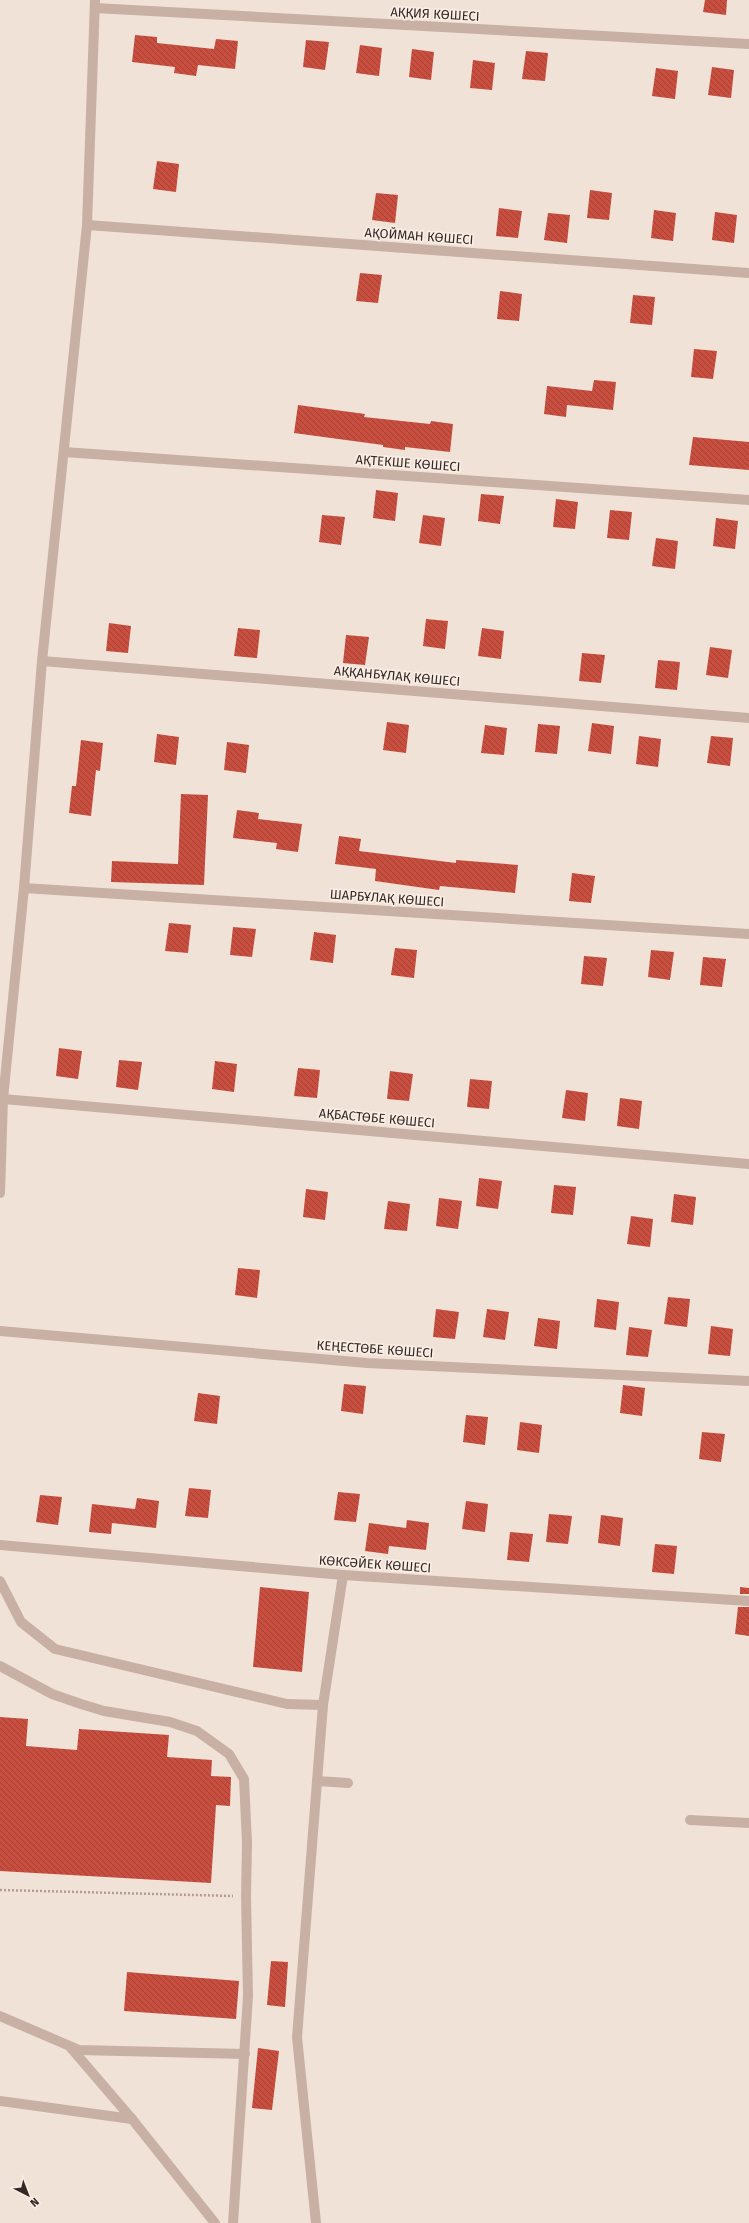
<svg xmlns="http://www.w3.org/2000/svg" width="749" height="2223" font-family="'Fira Sans',sans-serif">
  <defs>
    <pattern id="building-back-hatch" width="6" height="6" patternUnits="userSpaceOnUse"><rect width="6" height="6" fill="#c84e3f"/><path d="M-1 5l2 2M0 0l6 6M5-1l2 2" fill="none" stroke="#a34135"/></pattern>
  </defs>
  <rect width="100%" height="100%" fill="#f1e2d8"/>
  <!-- building -->
  <g fill="url(#building-back-hatch)">
    <polygon points="705,0 727,0 726,15 703,12"/>
    <polygon points="135,35 157,37 157,43 214,49 216,39 238,41 235,69 198,65 196,76 174,73 175,67 132,62"/>
    <polygon points="306,40 329,42 325,70 303,67"/>
    <polygon points="360,45 382,48 379,76 356,73"/>
    <polygon points="412,49 434,52 431,80 409,77"/>
    <polygon points="526,51 548,53 545,81 522,79"/>
    <polygon points="473,60 495,63 492,90 470,88"/>
    <polygon points="712,67 734,70 731,98 708,95"/>
    <polygon points="656,68 678,71 675,99 652,96"/>
    <polygon points="157,161 179,164 176,192 153,189"/>
    <polygon points="590,190 612,193 609,220 587,218"/>
    <polygon points="376,193 398,195 395,223 372,220"/>
    <polygon points="499,208 522,211 518,238 496,236"/>
    <polygon points="654,210 676,213 673,241 651,238"/>
    <polygon points="715,212 737,215 734,243 712,240"/>
    <polygon points="548,213 570,215 567,243 544,240"/>
    <polygon points="360,273 382,275 378,303 356,301"/>
    <polygon points="500,291 522,294 519,321 497,319"/>
    <polygon points="633,295 655,297 652,325 630,323"/>
    <polygon points="694,349 717,351 713,379 691,377"/>
    <polygon points="594,380 616,382 613,410 567,405 566,417 544,414 547,386 592,391"/>
    <polygon points="298,405 365,414 364,417 430,424 431,421 453,424 450,452 405,447 405,450 383,447 383,445 294,433"/>
    <polygon points="693,437 749,442 749,470 689,465"/>
    <polygon points="376,490 398,493 395,521 373,518"/>
    <polygon points="481,494 504,496 500,524 478,521"/>
    <polygon points="556,499 578,502 575,529 553,527"/>
    <polygon points="610,510 632,512 629,540 607,538"/>
    <polygon points="322,515 345,517 341,545 319,542"/>
    <polygon points="423,515 445,518 441,546 419,543"/>
    <polygon points="716,518 738,521 735,549 713,546"/>
    <polygon points="656,538 678,541 675,569 652,566"/>
    <polygon points="426,619 448,621 445,649 423,646"/>
    <polygon points="109,623 131,626 128,653 106,651"/>
    <polygon points="238,628 260,630 257,658 234,656"/>
    <polygon points="482,628 504,631 501,659 478,656"/>
    <polygon points="346,635 369,637 365,665 343,663"/>
    <polygon points="710,647 732,650 728,678 706,675"/>
    <polygon points="582,653 605,655 601,683 579,681"/>
    <polygon points="658,660 680,662 677,690 655,688"/>
    <polygon points="387,722 409,725 406,753 383,750"/>
    <polygon points="592,723 614,726 611,754 588,751"/>
    <polygon points="538,724 560,726 557,754 535,752"/>
    <polygon points="485,725 507,728 504,755 481,753"/>
    <polygon points="157,734 179,737 176,765 154,762"/>
    <polygon points="639,736 661,739 658,767 636,764"/>
    <polygon points="711,736 733,738 730,766 707,763"/>
    <polygon points="81,740 103,743 100,771 96,770 91,816 69,813 72,786 76,786"/>
    <polygon points="227,742 249,745 246,773 224,770"/>
    <polygon points="181,794 208,795 204,885 111,882 112,861 178,864"/>
    <polygon points="237,810 259,813 258,819 302,824 298,852 276,849 277,843 233,838"/>
    <polygon points="339,836 361,839 359,851 456,863 456,860 518,865 515,893 440,886 439,890 375,881 376,869 335,864"/>
    <polygon points="572,873 595,876 591,903 569,901"/>
    <polygon points="169,923 191,925 188,953 165,951"/>
    <polygon points="233,927 256,929 252,957 230,955"/>
    <polygon points="314,932 336,935 333,963 310,960"/>
    <polygon points="395,948 417,950 414,978 391,975"/>
    <polygon points="651,950 674,952 670,980 648,977"/>
    <polygon points="584,956 607,958 603,986 581,984"/>
    <polygon points="703,957 726,959 722,987 700,985"/>
    <polygon points="59,1048 82,1051 78,1079 56,1076"/>
    <polygon points="119,1060 142,1062 138,1090 116,1087"/>
    <polygon points="215,1061 237,1064 234,1092 212,1089"/>
    <polygon points="298,1068 320,1070 317,1098 294,1096"/>
    <polygon points="390,1071 413,1074 409,1101 387,1099"/>
    <polygon points="470,1079 492,1081 489,1109 467,1107"/>
    <polygon points="566,1090 588,1093 585,1121 562,1118"/>
    <polygon points="620,1098 642,1101 639,1129 617,1126"/>
    <polygon points="479,1178 502,1181 498,1209 476,1206"/>
    <polygon points="554,1185 576,1187 573,1215 551,1213"/>
    <polygon points="306,1189 328,1192 325,1220 303,1217"/>
    <polygon points="674,1194 696,1197 693,1225 671,1222"/>
    <polygon points="439,1198 462,1201 458,1229 436,1226"/>
    <polygon points="388,1201 410,1204 407,1231 384,1229"/>
    <polygon points="631,1216 653,1219 650,1247 627,1244"/>
    <polygon points="238,1268 260,1270 257,1298 235,1295"/>
    <polygon points="668,1297 690,1299 687,1327 664,1324"/>
    <polygon points="597,1299 619,1302 616,1330 594,1327"/>
    <polygon points="436,1309 459,1312 455,1339 433,1337"/>
    <polygon points="487,1309 509,1312 505,1340 483,1337"/>
    <polygon points="538,1318 560,1321 557,1349 534,1346"/>
    <polygon points="711,1326 733,1329 730,1356 708,1354"/>
    <polygon points="629,1327 652,1330 648,1357 626,1355"/>
    <polygon points="344,1384 366,1386 363,1414 341,1411"/>
    <polygon points="623,1385 645,1388 642,1416 620,1413"/>
    <polygon points="198,1393 220,1396 217,1424 194,1421"/>
    <polygon points="466,1415 488,1417 485,1445 463,1442"/>
    <polygon points="520,1422 542,1425 539,1453 517,1450"/>
    <polygon points="702,1432 725,1434 721,1462 699,1459"/>
    <polygon points="189,1488 211,1490 208,1518 185,1516"/>
    <polygon points="338,1492 360,1494 356,1522 334,1520"/>
    <polygon points="40,1495 62,1497 58,1525 36,1522"/>
    <polygon points="137,1498 159,1501 156,1528 112,1523 111,1534 89,1532 92,1504 135,1509"/>
    <polygon points="466,1501 488,1504 485,1532 462,1529"/>
    <polygon points="549,1514 572,1516 568,1544 546,1542"/>
    <polygon points="601,1515 623,1518 620,1546 598,1543"/>
    <polygon points="407,1520 429,1523 426,1550 389,1546 388,1554 365,1551 369,1523 406,1528"/>
    <polygon points="510,1532 533,1534 529,1562 507,1560"/>
    <polygon points="655,1544 677,1546 674,1574 652,1572"/>
    <polygon points="260,1587 309,1592 302,1672 253,1667"/>
    <polygon points="740,1587 749,1588 749,1594 740,1594"/>
    <polygon points="738,1607 749,1607 749,1636 735,1634"/>
    <polygon points="0,1717 28,1719 26,1746 77,1750 79,1729 169,1735 167,1757 212,1760 211,1776 231,1777 230,1806 216,1805 211,1883 0,1871"/>
    <polygon points="271,1961 288,1962 285,2007 267,2005"/>
    <polygon points="127,1972 239,1981 236,2019 124,2011"/>
    <polygon points="258,2048 279,2051 272,2110 252,2108"/>
  </g>
  <g fill="none" stroke-linecap="round" stroke-linejoin="round">
    <!-- path -->
    <polyline stroke="#b59a8e" stroke-width="2.5" stroke-dasharray="2 2" stroke-linecap="butt" points="0,1890 233,1896"/>
    <!-- minor -->
    <g stroke="#c9b0a4" stroke-width="10">
      <polyline points="95,8 749,44"/>
      <polyline points="87,225 749,273"/>
      <polyline points="64,452 749,500"/>
      <polyline points="42,661 749,718"/>
      <polyline points="24,888 749,934"/>
      <polyline points="3,1099 749,1164"/>
      <polyline points="0,1193 3,1099 24,888 42,661 87,225 95,0"/>
      <polyline points="0,1331 367,1363 749,1381"/>
      <polyline points="0,1545 343,1575 749,1601"/>
      <polyline points="0,1581 21,1622 55,1649 287,1704 323,1705"/>
      <polyline points="0,1666 52,1694 81,1704 104,1711 170,1722 197,1731 229,1754 244,1779 247,1843 246,1896 248,1996 233,2223"/>
      <polyline points="317,1781 348,1783"/>
      <polyline points="690,1820 749,1823"/>
      <polyline points="0,2016 79,2050 245,2054"/>
      <polyline points="71,2048 132,2119"/>
      <polyline points="0,2101 132,2119 215,2223"/>
      <polyline points="316,2223 297,2037 323,1705 343,1575"/>
    </g>
  </g>
  <g text-anchor="middle" dominant-baseline="central" stroke-width="3.5" stroke-linejoin="round" paint-order="stroke">
    <!-- street labels -->
    <g font-size="13" fill="#342826" stroke="#f9ede4">
      <text transform="translate(435 14) rotate(3)">АҚҚИЯ КӨШЕСІ</text>
      <text transform="translate(419 236) rotate(4)">АҚОЙМАН КӨШЕСІ</text>
      <text transform="translate(408 463) rotate(4)">АҚТЕКШЕ КӨШЕСІ</text>
      <text transform="translate(397 676) rotate(5)">АҚҚАНБҰЛАҚ КӨШЕСІ</text>
      <text transform="translate(387 898) rotate(4)">ШАРБҰЛАҚ КӨШЕСІ</text>
      <text transform="translate(377 1118) rotate(5)">АҚБАСТӨБЕ КӨШЕСІ</text>
      <text transform="translate(375 1349) rotate(4)">КЕҢЕСТӨБЕ КӨШЕСІ</text>
      <text transform="translate(375 1564) rotate(4)">КӨКСӘЙЕК КӨШЕСІ</text>
    </g>
  </g>
  <!-- north arrow -->
  <g transform="translate(28 2195) rotate(138)" stroke="#f9ede4" stroke-width="3" paint-order="stroke">
  <path d="M0-3L7 15L0 10L-7 15Z" fill="#342826"/>
  <text y="-6" font-size="11" font-weight="bold" text-anchor="middle" fill="#342826">N</text>
  </g>
</svg>
